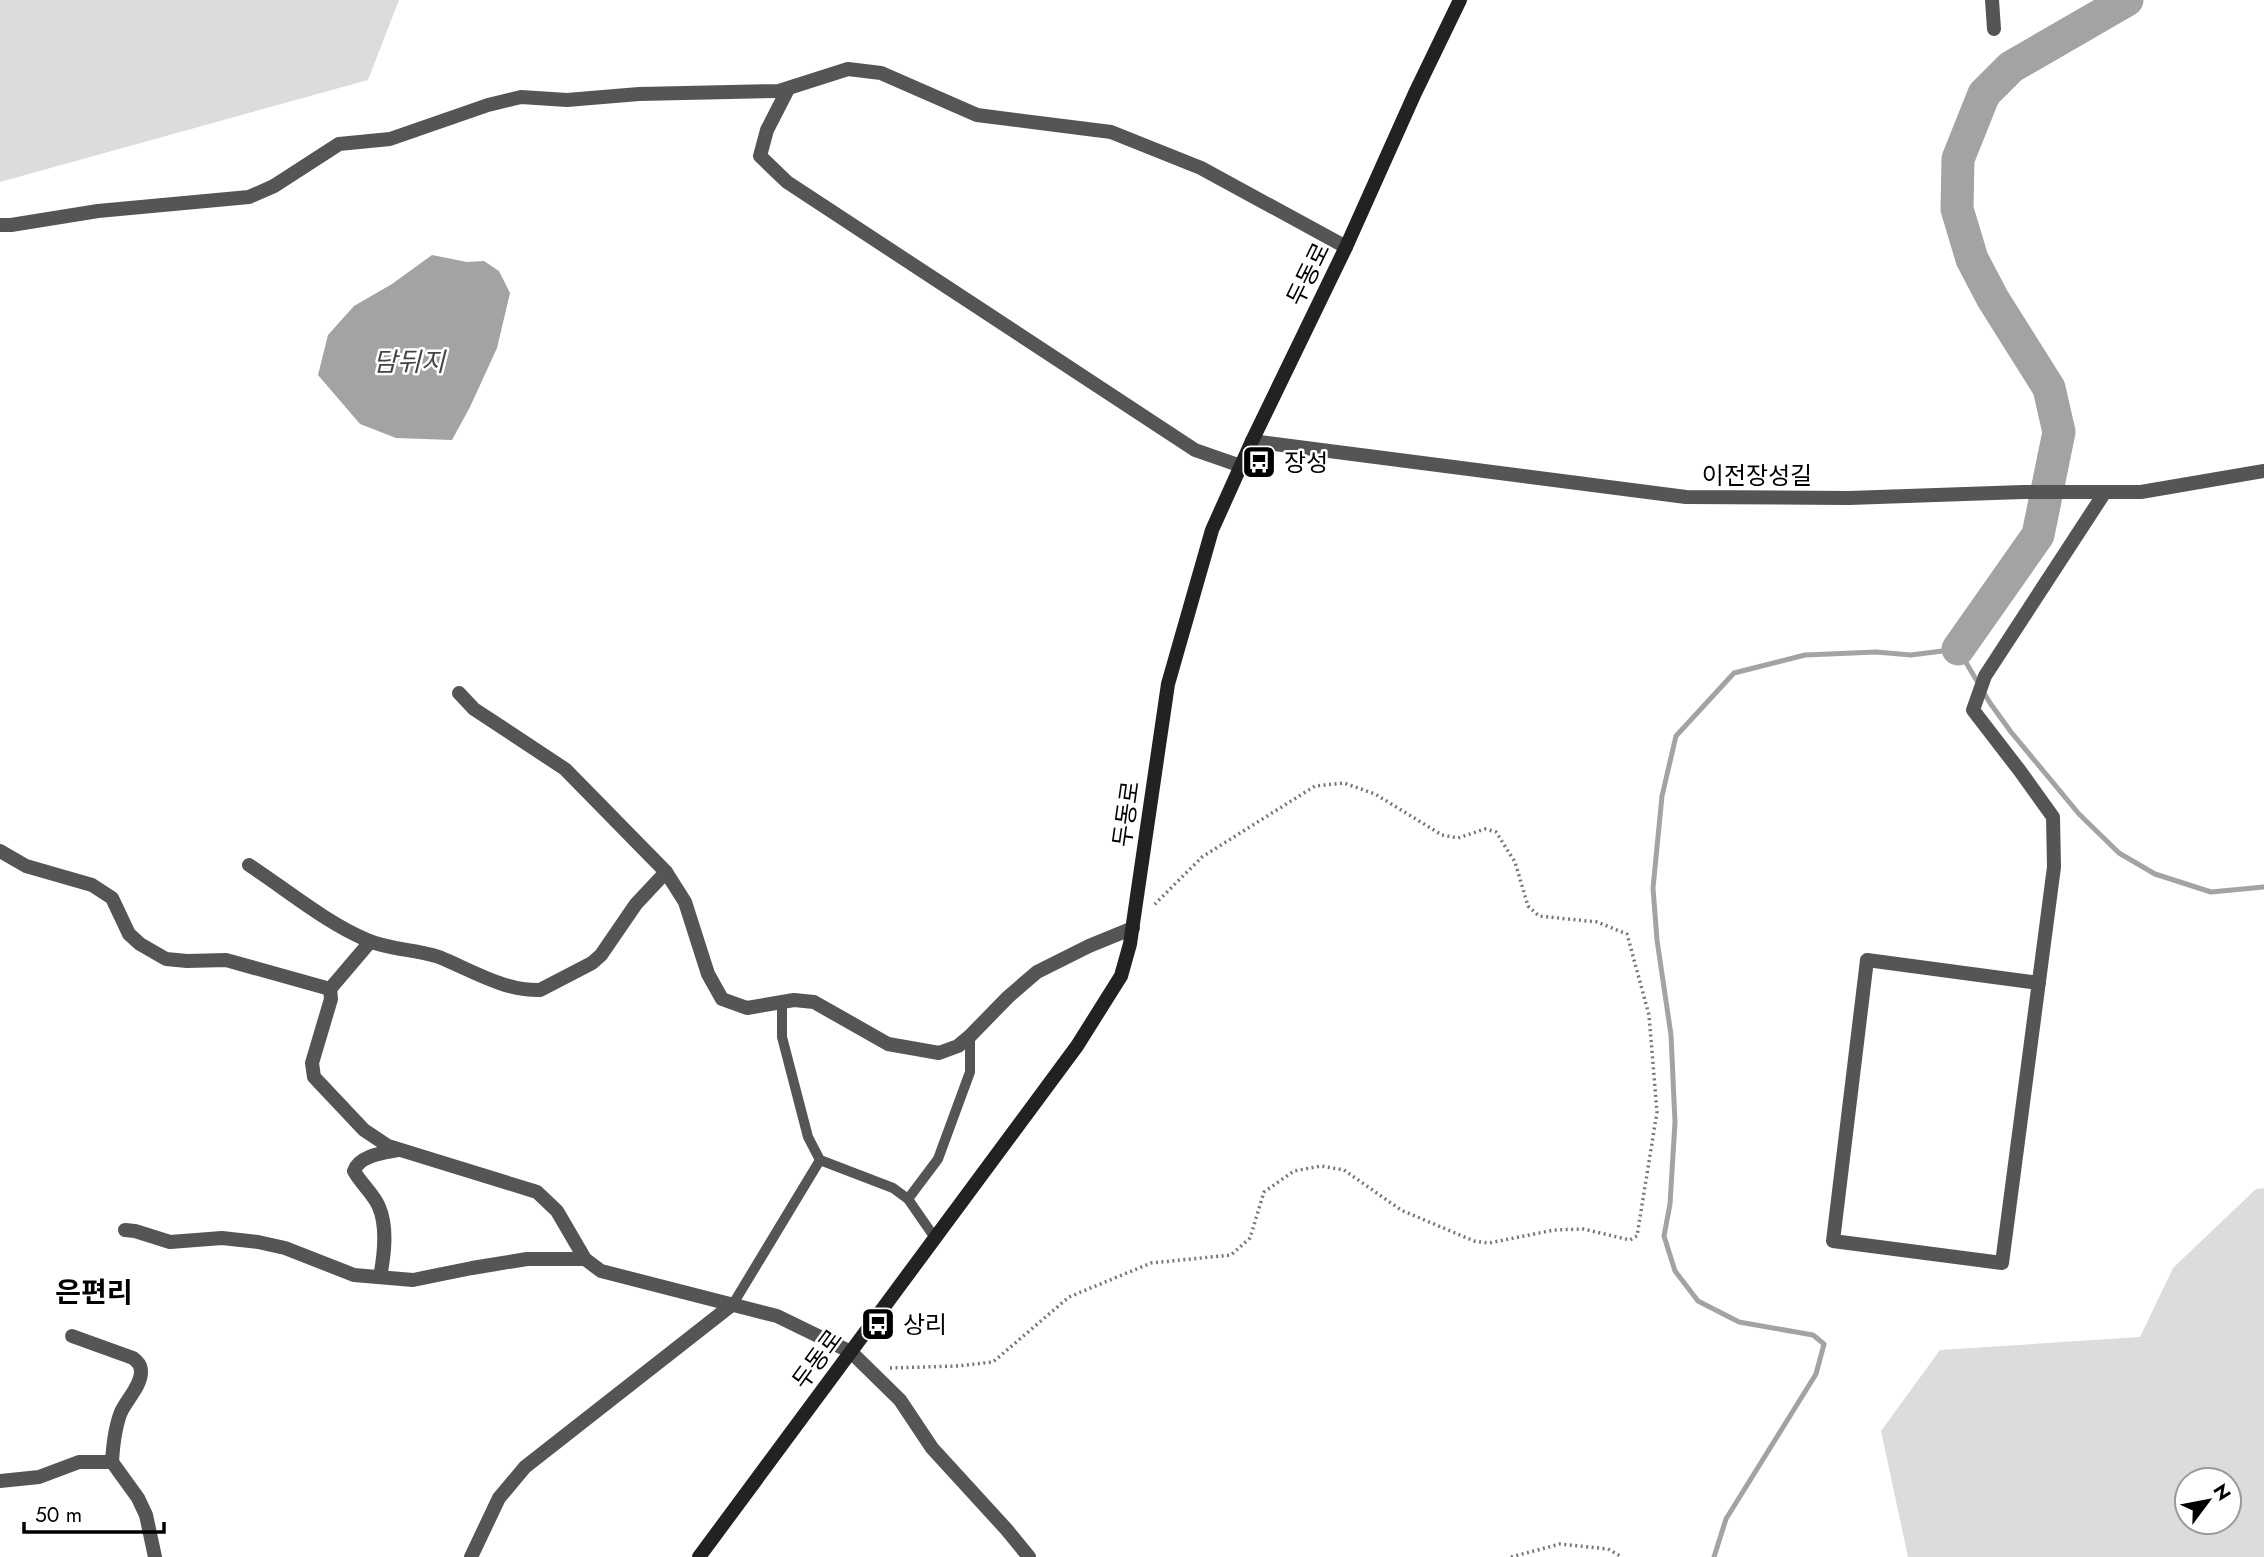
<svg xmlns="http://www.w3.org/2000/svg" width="2264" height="1557" font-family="Jost,'Noto Sans KR',sans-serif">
  <rect width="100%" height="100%" fill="#fff"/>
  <!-- green -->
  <g fill="#dcdcdc" fill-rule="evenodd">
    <polygon points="0,0 399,0 368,80 0,182"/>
    <path d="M2264,1188v369h-356l-27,-126 59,-81 200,-13 33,-69 83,-79zM2229,1480v42h-42v-42z"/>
  </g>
  <!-- water -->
  <polygon fill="#a3a3a3" points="432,255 467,262 484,261 499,271 510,293 497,348 470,407 452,440 396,438 360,424 318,375 328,335 354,306 392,284"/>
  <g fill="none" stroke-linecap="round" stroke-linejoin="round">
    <!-- stream -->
    <polyline stroke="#a3a3a3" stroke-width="5" points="1714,1557 1726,1519 1816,1374 1824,1344 1813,1335 1739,1322 1698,1301 1675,1271 1664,1236 1670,1204 1675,1122 1671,1035 1657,940 1653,888 1662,796 1676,736 1734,673 1805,655 1876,652 1911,655 1958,649 1990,703 2011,732 2079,814 2119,853 2155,874 2211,892 2264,887"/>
    <!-- river -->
    <polyline stroke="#a3a3a3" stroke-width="33" points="1958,649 2038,535 2059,432 2049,388 1993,299 1972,259 1957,209 1958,159 1984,94 2011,67 2127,0"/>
    <!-- path -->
    <g stroke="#777" stroke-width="3.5" stroke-dasharray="2 3.5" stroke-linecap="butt">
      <polyline points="890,1368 958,1366 993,1362 1069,1297 1151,1263 1231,1255 1250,1238 1264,1192 1294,1171 1321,1166 1344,1170 1401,1210 1474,1241 1489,1243 1554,1230 1583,1229 1630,1240 1637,1236 1657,1112 1649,1015 1627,934 1597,922 1539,916 1528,906 1515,862 1496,832 1485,829 1458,838 1442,835 1375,794 1344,783 1315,786 1202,857 1153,906"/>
      <polyline points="1511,1557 1560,1544 1608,1549 1622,1557"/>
    </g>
    <!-- service -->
    <g stroke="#555" stroke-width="10">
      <polyline points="782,1002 782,1037 808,1137 820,1160 893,1188 908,1199 935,1238"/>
      <polyline points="908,1199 938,1159 970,1072 970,1036"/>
      <polyline points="733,1304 820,1160"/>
    </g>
    <!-- minor -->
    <g stroke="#555" stroke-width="14">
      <polyline points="1992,0 1994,29"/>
      <polyline points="788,89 767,130 760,156 787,182 1195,450 1241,466"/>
      <polyline points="0,225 11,225 98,211 249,197 274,186 339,144 390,139 488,105 521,97 567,100 639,94 779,91 848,69 881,73 977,115 1111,132 1201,168 1346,247"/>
      <polyline points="1252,441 1686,497 1849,498 2023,492 2141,492 2264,471"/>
      <polyline points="459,693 474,709 565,769 666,872 685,902 708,974 722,999 747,1008 794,1000 814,1002 888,1044 939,1053 958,1046 970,1036 1008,997 1037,972 1089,946 1133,928"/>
      <polyline points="0,851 26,866 92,885 112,898 129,934 140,944 166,959 187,961 226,960 330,989 331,999 312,1063 314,1077 364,1130 388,1146 537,1192 557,1211 585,1259 601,1271 777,1316 851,1352 900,1400 932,1448 1007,1530 1029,1557"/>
      <path d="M249,865c38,25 76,57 118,75 22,10 49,9 72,17 32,13 65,34 101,33l52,-27 9,-8 35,-51 30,-32"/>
      <polyline points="2039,983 1867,960 1833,1241 2002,1263 2054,867 2053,817 2020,771 1973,710 1985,676 2105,492"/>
      <polyline points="330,989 370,942"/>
      <polyline points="125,1230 135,1231 170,1242 222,1238 258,1242 285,1248 354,1275 413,1280 472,1268 527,1259 585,1259"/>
      <path d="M380,1277c4,-21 8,-49 -1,-70 -5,-13 -18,-23 -25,-36 5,-16 30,-18 45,-21"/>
      <path d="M72,1336l61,22c5,4 8,7 8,14 0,14 -14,27 -20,40 -6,15 -8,33 -9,50"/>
      <polyline points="0,1481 39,1477 79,1462 112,1462 138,1498 146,1515 155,1557"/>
      <polyline points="471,1557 499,1498 525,1467 733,1304"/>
    </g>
    <!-- secondary -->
    <polyline stroke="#222" stroke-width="14" points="699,1557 1077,1046 1121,976 1130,944 1168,684 1212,530 1252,441 1346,247 1415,93 1460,0"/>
  </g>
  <!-- icons -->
  <defs>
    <g id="bus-square" transform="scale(1.75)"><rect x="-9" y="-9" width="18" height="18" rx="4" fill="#000" stroke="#fff"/><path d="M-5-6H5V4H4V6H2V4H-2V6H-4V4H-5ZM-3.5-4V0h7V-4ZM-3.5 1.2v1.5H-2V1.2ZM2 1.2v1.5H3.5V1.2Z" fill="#fff"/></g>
  </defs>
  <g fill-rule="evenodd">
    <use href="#bus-square" x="1259" y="462"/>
    <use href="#bus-square" x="878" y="1324"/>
  </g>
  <g text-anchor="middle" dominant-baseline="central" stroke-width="5" stroke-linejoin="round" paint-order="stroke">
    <!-- street labels -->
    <g font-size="24" fill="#000" stroke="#fff">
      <text transform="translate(1308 274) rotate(-64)">두동로</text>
      <text x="1757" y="475">이전장성길</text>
      <text transform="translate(1126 814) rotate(-82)">두동로</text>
      <text transform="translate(817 1359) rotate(-54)">두동로</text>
    </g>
    <!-- poi labels -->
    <g font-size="24" fill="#000" stroke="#fff" text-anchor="start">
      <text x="1284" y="462">장성</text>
      <text x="903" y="1324">상리</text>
    </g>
    <!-- water labels -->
    <g font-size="26" font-style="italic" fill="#444" stroke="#fff">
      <text x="409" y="362">담뒤지</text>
    </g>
    <!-- quarter labels -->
    <g font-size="28" font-weight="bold" fill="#000" stroke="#fff">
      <text x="94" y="1292">은편리</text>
    </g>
  </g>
  <!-- north arrow -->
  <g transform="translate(2208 1501) rotate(58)"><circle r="33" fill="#ffffff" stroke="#999999" stroke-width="2"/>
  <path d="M0-5L12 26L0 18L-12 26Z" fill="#000000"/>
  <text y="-10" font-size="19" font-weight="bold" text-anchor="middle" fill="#000000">N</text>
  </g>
  <!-- scale -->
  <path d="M24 1522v10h140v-10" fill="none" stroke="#000000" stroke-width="3.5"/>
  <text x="35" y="1522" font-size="21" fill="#000000" stroke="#ffffff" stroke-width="5" paint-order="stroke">50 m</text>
</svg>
